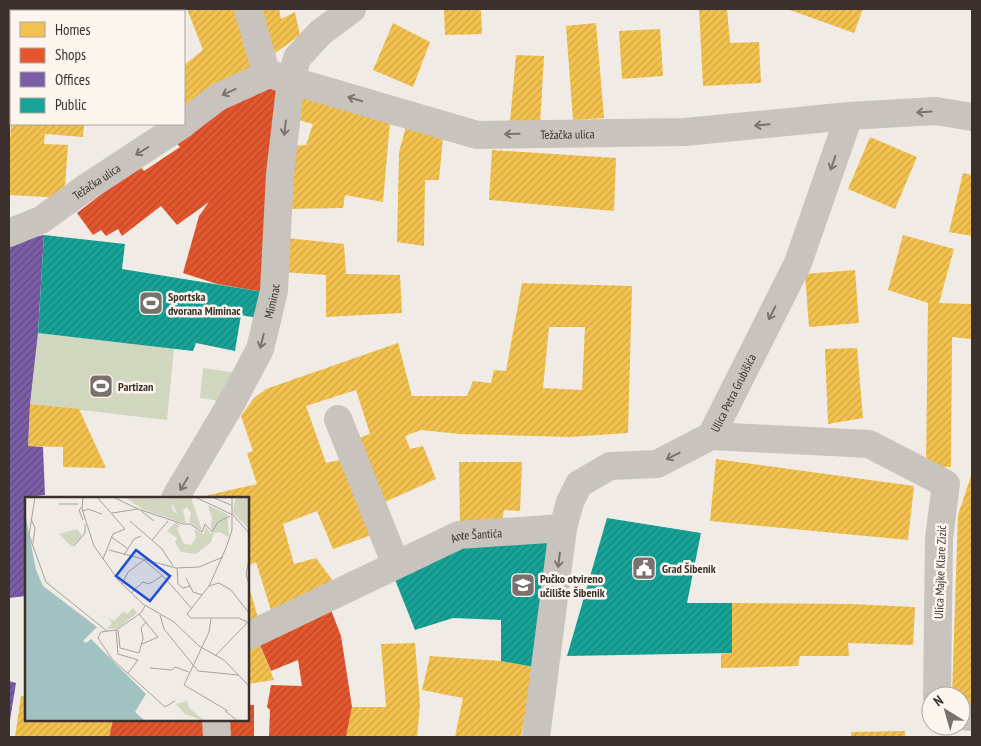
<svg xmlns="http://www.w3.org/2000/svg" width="981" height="746" font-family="'PT Sans Narrow',sans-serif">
  <defs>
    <pattern id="homes-hatch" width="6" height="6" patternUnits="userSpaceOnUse" patternTransform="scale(1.25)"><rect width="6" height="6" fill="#f2c14e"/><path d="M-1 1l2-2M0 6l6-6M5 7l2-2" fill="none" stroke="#d0a644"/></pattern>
    <pattern id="shops-hatch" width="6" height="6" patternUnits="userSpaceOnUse" patternTransform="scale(1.25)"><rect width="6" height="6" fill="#e4572e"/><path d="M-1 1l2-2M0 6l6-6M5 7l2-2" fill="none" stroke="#ba4827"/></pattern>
    <pattern id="offices-hatch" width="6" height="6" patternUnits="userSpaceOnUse" patternTransform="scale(1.25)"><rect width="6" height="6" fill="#7b5ea7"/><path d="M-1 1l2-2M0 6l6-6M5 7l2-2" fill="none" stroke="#614a80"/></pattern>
    <pattern id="public-hatch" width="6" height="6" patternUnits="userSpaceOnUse" patternTransform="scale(1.25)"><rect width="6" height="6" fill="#17a398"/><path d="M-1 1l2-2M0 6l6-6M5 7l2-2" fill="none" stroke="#16857c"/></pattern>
  </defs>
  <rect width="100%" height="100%" fill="#f0ebe5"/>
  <!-- green -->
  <g fill="#d1d6bf">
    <polygon points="38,333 174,348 167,420 30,404"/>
    <polygon points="203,368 237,373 219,404 214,400 200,398"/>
  </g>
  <!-- homes -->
  <g fill="url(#homes-hatch)" fill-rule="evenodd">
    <polygon points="9,9 68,9 68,11 11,11 11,59 9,59"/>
    <polygon points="187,9 243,9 260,68 184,114 184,65 203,50"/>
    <polygon points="255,9 279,9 281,19 295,12 300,35 267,59"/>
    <polygon points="444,9 481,9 482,34 445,35"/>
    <polygon points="699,9 727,9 730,43 759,42 761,83 703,86"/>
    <polygon points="787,9 863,9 854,33"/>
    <polygon points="393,23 430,42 413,87 373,70"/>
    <polygon points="596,23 604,118 573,120 566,26"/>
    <polygon points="660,29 663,76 622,79 619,31"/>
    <polygon points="516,55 544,56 540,125 510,122"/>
    <polygon points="299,93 390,122 383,202 345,195 343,208 287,209 291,146 306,145 313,124 295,119"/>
    <polygon points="407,123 443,136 439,180 425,180 424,246 397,242 399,152"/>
    <polygon points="11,124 84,124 83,137 45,134 44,144 68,145 64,198 9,195 9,157"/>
    <polygon points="870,137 917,157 895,209 848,189"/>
    <polygon points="492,150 616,158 614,211 489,200"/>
    <polygon points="963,173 972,175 972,236 949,232"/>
    <polygon points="903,235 954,249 939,303 972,304 972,339 952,337 951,467 926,467 928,303 888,290"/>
    <polygon points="287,238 344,244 346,274 400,275 402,313 326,317 326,275 282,272"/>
    <polygon points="855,270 859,323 809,327 805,274"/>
    <path d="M522,283l110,3 -4,147 -58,4 -110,-3 -39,-4 -16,6 5,13 13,-3 13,33 -60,27 -26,-65 20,-7 -14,-44 -50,16 20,57 23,-5 28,75 -44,16 -16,-38 -34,13 11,40 22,-6 23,31 -65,31 -18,-58 -8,4v-68h-45l6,-3 48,-11 -10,-31 6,-2 -12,-35 13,-18 12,-9 132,-46 14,53h55l6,-15 18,2 3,-13 12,1zM549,327h36l-3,63 -39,-2z"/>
    <polygon points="857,348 863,418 828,424 825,349"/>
    <polygon points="30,404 79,409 106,468 63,467 63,447 28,446"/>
    <polygon points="716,459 914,486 908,540 710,521"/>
    <polygon points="459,462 522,462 520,511 504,510 502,521 460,523"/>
    <polygon points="972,473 972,710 961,710 961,696 952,696 958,515"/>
    <polygon points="248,583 260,625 248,630"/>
    <polygon points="732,603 850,604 915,607 913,645 848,643 849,656 800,656 798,666 721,668 721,654 732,653"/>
    <polygon points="256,635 274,680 248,684 248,641"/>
    <polygon points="415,643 420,705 417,737 346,737 352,707 386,707 381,644"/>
    <polygon points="430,656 501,661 534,667 521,737 455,737 463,698 422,690"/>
    <polygon points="21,696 26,697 26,720 113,720 109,737 15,737"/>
    <polygon points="905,731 905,737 851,737 851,732"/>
  </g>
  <!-- shops -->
  <g fill="url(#shops-hatch)">
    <polygon points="276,85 277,109 264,292 217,284 183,273 199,216 209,202 177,225 161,206 122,236 118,229 106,236 101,230 93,235 77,213 139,165 144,171 180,147 173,139 224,101"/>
    <polygon points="328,602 341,636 352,707 346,737 269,737 270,710 267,707 271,685 302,686 298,660 271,671 256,635"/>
    <polygon points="248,705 254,705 254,737 223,737 222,720 248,720"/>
    <polygon points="113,720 205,720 206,737 109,737"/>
  </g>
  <!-- offices -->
  <g fill="url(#offices-hatch)">
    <polygon points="44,235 38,333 30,404 28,446 43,447 45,495 35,496 35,498 26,498 26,533 24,533 26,596 9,598 9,242"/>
    <polygon points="9,681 16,683 10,720 9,720"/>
  </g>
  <!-- public -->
  <g fill="url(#public-hatch)">
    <polygon points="44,235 125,244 122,269 264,292 258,318 241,315 235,351 196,343 193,351 38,333"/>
    <polygon points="607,518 701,533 687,603 732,603 732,653 567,656"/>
    <polygon points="550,540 534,667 501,661 501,620 453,618 415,630 392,572 463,544"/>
  </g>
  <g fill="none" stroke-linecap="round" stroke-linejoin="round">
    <!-- street -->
    <g stroke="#c9c3be" stroke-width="28">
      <polyline points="248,9 264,65 269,74"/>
      <path id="s1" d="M184,123l34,-26 51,-23 208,61 208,-3 164,-16 87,-5 36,6"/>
      <path id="s2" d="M9,233l32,-13 43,-31 99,-65"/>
      <polyline points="338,419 396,565"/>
      <polyline points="711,436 869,444 946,484 939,538 937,696"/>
      <path id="s3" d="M175,498l57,-96 28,-53 14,-58 6,-117 11,-94 6,-22 23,-25 32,-24"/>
      <path id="s4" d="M248,636l211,-101 104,-7"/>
      <polyline points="961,716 972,717"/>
      <polyline points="216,720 217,737"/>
      <path id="s5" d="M536,737l27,-209 7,-26 9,-18 31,-18 47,-2 54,-28 87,-173 51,-147"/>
    </g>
  </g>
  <!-- one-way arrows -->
  <defs><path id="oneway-shaft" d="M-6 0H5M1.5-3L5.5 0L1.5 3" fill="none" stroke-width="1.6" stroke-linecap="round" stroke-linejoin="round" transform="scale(1.25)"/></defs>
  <g stroke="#7b726d">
    <use href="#oneway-shaft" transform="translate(229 92) rotate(156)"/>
    <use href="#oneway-shaft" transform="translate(355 99) rotate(-163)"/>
    <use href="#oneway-shaft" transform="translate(924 112) rotate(176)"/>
    <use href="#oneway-shaft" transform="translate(762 125) rotate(175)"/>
    <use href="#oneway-shaft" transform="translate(285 128) rotate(97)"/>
    <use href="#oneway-shaft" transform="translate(512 134) rotate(179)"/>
    <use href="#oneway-shaft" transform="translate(142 151) rotate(148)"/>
    <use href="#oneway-shaft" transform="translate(833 163) rotate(109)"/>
    <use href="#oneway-shaft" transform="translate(772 313) rotate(117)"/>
    <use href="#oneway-shaft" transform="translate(262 341) rotate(104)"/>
    <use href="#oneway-shaft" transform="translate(673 456) rotate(153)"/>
    <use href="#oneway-shaft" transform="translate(184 484) rotate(121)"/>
    <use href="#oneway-shaft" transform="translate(559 560) rotate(97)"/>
  </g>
  <!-- icons -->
  <defs>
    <g id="stadium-square" transform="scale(1.25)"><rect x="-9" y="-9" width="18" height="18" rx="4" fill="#7a716c" stroke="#fbf5ee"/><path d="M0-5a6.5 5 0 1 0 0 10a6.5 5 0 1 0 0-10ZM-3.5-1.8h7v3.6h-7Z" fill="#fff"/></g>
    <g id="civic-square" transform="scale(1.25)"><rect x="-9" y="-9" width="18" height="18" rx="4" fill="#7a716c" stroke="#fbf5ee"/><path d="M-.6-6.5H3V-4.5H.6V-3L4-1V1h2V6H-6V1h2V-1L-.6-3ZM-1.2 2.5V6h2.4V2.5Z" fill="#fff"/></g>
    <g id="university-square" transform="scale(1.25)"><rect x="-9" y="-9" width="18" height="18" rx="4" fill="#7a716c" stroke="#fbf5ee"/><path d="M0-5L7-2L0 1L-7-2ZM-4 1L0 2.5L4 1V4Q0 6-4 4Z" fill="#fff"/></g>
  </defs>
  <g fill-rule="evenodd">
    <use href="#stadium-square" x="151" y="303"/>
    <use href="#stadium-square" x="101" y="386"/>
    <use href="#civic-square" x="644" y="568"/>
    <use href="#university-square" x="523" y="585"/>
  </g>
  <g text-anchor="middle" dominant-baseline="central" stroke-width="5" stroke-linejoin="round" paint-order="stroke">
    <!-- street labels -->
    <g font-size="12" fill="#3b302b" stroke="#fbf5ee">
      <text stroke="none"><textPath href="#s1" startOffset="406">Težačka ulica</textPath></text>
      <text stroke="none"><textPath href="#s2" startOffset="102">Težačka ulica</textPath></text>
      <text stroke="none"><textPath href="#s3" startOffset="221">Miminac</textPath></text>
      <text stroke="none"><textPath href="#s5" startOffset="450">Ulica Petra Grubišića</textPath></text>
      <text stroke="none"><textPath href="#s4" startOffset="251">Ante Šantića</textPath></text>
      <text transform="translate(940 572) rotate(-88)">Ulica Majke Klare Zizić</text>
    </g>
    <!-- poi labels -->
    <g font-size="12" font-weight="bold" fill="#3b302b" stroke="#fbf5ee" text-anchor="start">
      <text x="168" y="296">Sportska<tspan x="168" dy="14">dvorana Miminac</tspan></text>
      <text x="118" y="386">Partizan</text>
      <text x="662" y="568">Grad Šibenik</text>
      <text x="540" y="578">Pučko otvireno<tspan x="540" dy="14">učilište Šibenik</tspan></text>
    </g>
  </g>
  <!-- overview -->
  <g transform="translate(25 497)">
    <rect width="224" height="224" fill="#f0ebe5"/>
    <path d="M100,0l47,2v10l9,8 2,6 -41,-14zM151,25l4,3 -3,4 7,15 7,1 5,-7 -2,-9 10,5 1,-8 5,7h4l-3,9 -15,12 -15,-2 -6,-10 2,-4 -10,-7zM108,111l4,5 -19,15 -11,1 5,-6 -4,-5 6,3 10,-10 3,3zM162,204l2,7 16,13 -20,-7 -9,-10z" fill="#d1d6bf"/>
    <path d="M143,0h23l11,34 -13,-9 2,-9 -4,-6 -4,3 3,13h-3zM210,0h14v32l-16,-16zM183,8l19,9 2,23 -9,-5 -6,1 -3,-4 1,-11z" fill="#d1d6bf"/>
    <path d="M52,32l5,7 -10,11 -13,-13z" fill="#d1d6bf"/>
    <path d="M0,15l11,58 7,16 54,41 -14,14 3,2 5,-4 55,55 -11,18 10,9h-120z" fill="#a1c2c1"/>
    <path fill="none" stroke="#a1c2c1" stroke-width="2.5" d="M0,160l60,-39M0,213l111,-25M0,221l71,-13M0,223l118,-23M5,224l39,-9M45,224l-6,-48 15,-36 15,-12"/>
    <path fill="none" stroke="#a8a09b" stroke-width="1" d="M10,0l-6,38 17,47 61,49M58,0l-1,12 12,37 25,35 24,23 31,18 25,24 25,14 25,26M72,0l28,32 -12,5 -10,25M88,0l25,12M170,0l38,18 16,18M187,0l19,8M207,0v33l-6,18 -17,38 -22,28 4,4h48l10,5M34,7h19M57,10l-3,3 4,10M58,14l5,-2 14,5M116,14l13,10M87,16l26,-4 45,15h7l12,8 3,-8M6,22l4,9 -2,15M105,24l32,28 11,17M180,27l7,8 6,-10 12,-6M86,40l16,11M127,43l16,-19M49,49l11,-13v-9M84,53l67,18 23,-1 24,-10M99,58l10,-16 7,-3M119,63l21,18 27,31M224,63l-3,14 3,10M152,71l1,16 5,4 7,-2M161,81l7,14 9,3M97,87l6,-12 16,-12M184,89l10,-3 12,7 18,23M106,96l12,-11 6,2 13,-8M120,109l-4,7 -25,17 -15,2 -3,6 14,21 53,48 10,-6M114,117l19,23 -16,7M135,118l4,14 34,42 40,4M186,122l-2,13 -25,53 44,26M91,133l2,24M93,133l2,18 19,5 4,-15 -2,-10 5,-6M93,157l20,6 -10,13M190,159l33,-34M125,171l22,2 3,-3 14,5M200,214l13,10"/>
    <path fill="#1d4ed8" fill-opacity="0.15" stroke="#1d4ed8" stroke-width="2.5" d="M111,53l34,26 -20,25 -34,-25z"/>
    <rect width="224" height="224" fill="none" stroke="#3b302b" stroke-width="2.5"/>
  </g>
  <!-- border -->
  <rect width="981" height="746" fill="none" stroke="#3b302b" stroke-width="20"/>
  <!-- legend -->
  <rect x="10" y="10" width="175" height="115" fill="#fbf5ee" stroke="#aea6a0"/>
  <rect x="20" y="22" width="25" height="15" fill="#f2c14e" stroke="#aea6a0"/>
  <text x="55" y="35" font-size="15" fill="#3b302b">Homes</text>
  <rect x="20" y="48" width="25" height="15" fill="#e4572e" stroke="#aea6a0"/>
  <text x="55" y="60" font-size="15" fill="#3b302b">Shops</text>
  <rect x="20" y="72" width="25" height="15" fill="#7b5ea7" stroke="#aea6a0"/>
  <text x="55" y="85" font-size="15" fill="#3b302b">Offices</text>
  <rect x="20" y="98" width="25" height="15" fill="#17a398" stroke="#aea6a0"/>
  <text x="55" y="110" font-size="15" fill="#3b302b">Public</text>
  <!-- north arrow -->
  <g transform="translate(946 711) rotate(323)"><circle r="24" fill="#fbf5ee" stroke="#aea6a0"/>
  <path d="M0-4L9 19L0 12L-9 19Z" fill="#7a716c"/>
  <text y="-8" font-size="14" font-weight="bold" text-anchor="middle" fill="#3b302b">N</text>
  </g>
</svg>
